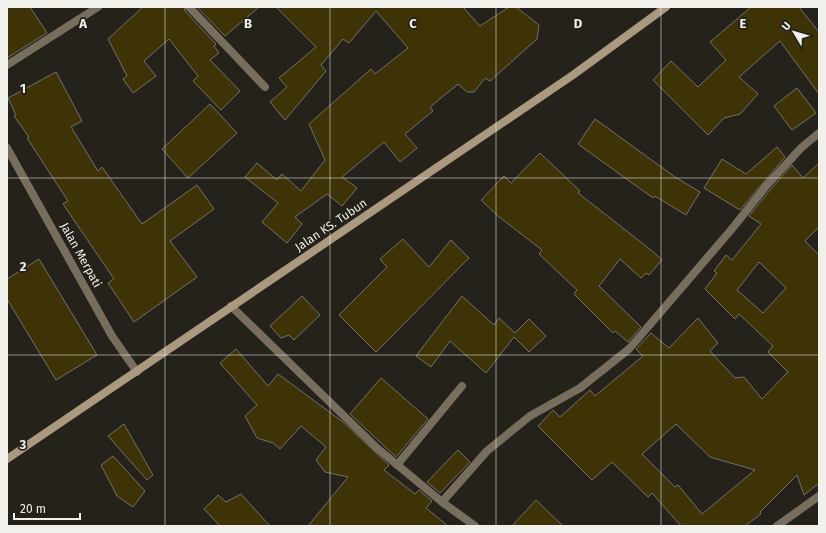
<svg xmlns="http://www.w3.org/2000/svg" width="826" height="533" font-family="'Fira Sans',sans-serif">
  <rect width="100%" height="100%" fill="#24221a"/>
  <!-- building -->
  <g fill="#3d3307" stroke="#747268" fill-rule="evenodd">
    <polygon points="7,7 30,7 47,33 7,58"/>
    <polygon points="143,7 184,7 185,11 216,44 214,46 219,53 210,60 240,91 221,110 193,81 198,76 169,39 144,61 156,76 133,93 123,79 127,76 108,39"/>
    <polygon points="197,7 259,7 225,36"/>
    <polygon points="276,7 463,7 480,26 509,7 516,7 539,25 537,39 490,81 485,78 474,92 467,92 458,84 430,107 433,111 405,134 417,148 400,162 384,142 342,177 357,188 342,206 327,194 295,217 302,224 287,243 262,222 278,203 245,177 257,163 277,180 282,174 301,191 325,160 309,124 371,69 375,74 408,48 376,11 349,43 343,39 321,65 326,71 285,120 270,102 287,87 279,78 316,47"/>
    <polygon points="751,7 799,7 819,32 819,94 780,41 739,77 758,94 740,114 724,118 708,135 653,80 671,61 698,87 726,60 710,42"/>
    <polygon points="56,72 82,121 71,127 98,171 102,167 142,224 197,185 214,209 170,241 197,277 134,322 108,283 114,279 63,204 68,201 27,138 29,137 14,116 16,115 8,98"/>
    <polygon points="797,88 816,113 792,130 774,106"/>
    <polygon points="210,104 237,133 188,178 162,149"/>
    <polygon points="595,119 675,177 700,192 686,215 655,196 653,198 578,144"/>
    <polygon points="777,147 785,157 740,210 704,188 722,159 746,174"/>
    <polygon points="540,153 580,191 578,193 651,250 662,260 649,275 646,273 641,278 620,259 599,286 641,327 628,342 615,331 613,333 574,294 577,290 539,254 542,250 498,216 481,200 504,176 511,183"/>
    <path d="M819,163v64l-14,14 14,14v228l-15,12 -7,-20 -37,37 1,2 -16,12h-64l-29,-33 -4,4 -36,-35 -20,18 -54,-54 15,-16 7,7 30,-27 5,6 48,-40 -7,-7 15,-16 18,15 29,-30 20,25 -8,8 25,27 9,-1 18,22 26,-27 -20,-20 5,-6 -34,-32 -4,5 -30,-30 12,-16 -3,-2 12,-16 6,5 29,-36 -12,-8 22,-27 21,-24 11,13zM759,262l27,26 -23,25 -26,-23zM676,424l34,33 45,13 -53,44 -24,-29 -3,2 -33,-33z"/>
    <polygon points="403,239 429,267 451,240 469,258 376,352 339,315 387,267 380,259"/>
    <polygon points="39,259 97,355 56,380 7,299 7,279"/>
    <polygon points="302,296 320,315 294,340 289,335 281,338 270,326"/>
    <polygon points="462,296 494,325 499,318 515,333 529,319 546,336 529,352 514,337 486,373 450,341 431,367 416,356"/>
    <polygon points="236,349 268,386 278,374 343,422 389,465 384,470 415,494 419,490 432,501 426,508 448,526 308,526 348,477 325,472 316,460 326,447 301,426 280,449 273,443 257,438 245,416 257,405 220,363"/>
    <polygon points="381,378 428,419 396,457 350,414"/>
    <polygon points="124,424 153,475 147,480 108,436"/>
    <polygon points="458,450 470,462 440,493 427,482"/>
    <polygon points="113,456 145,491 133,507 117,496 101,465"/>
    <polygon points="241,494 270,526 220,526 204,509 218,495 226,502"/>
    <polygon points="536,500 563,526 512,526"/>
  </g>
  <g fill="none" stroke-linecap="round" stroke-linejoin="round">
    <!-- minor -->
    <g stroke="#786e5e" stroke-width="8">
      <polyline points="189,7 265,87"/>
      <polyline points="7,65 98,7"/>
      <polyline points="7,148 112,336 137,372"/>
      <polyline points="231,306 377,448 442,502 475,526"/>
      <polyline points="397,465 462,386"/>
      <polyline points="442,502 487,451 530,416 580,388 629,349 731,230 767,185 801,148 819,133"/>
      <polyline points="777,526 819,496"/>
    </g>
    <!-- secondary -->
    <polyline stroke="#aa997f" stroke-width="8" points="7,459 573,75 666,7"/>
  </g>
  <!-- grid -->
  <path fill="none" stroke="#f1f0ea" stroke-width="1" stroke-opacity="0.55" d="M165,7v519M330,7v519M496,7v519M661,7v519M7,178h812M7,355h812"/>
  <g text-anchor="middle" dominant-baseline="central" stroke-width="3.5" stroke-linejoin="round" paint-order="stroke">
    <!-- street labels -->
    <g font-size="12" fill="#f1f0ea" stroke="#24221a">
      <text transform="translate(331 225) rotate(-34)">Jalan KS. Tubun</text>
      <text transform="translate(81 255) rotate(61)">Jalan Merpati</text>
    </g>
  </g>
  <g font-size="13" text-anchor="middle" font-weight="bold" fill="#f1f0ea" stroke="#24221a" stroke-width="3.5" stroke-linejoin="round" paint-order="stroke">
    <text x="83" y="28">A</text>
    <text x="248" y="28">B</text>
    <text x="413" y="28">C</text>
    <text x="578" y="28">D</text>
    <text x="743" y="28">E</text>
    <text x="23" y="93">1</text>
    <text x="23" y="271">2</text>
    <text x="23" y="449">3</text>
  </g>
  <!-- border -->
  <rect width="826" height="533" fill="none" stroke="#f1f0ea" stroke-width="16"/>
  <!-- north arrow -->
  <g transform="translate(794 32) rotate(308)" stroke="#24221a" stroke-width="3" paint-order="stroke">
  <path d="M0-3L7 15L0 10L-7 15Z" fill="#f1f0ea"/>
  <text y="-6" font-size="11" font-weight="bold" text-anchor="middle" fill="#f1f0ea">U</text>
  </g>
  <!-- scale -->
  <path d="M14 513v6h66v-6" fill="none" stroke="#f1f0ea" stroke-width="2"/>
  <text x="20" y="513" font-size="12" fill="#f1f0ea" stroke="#24221a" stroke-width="3" paint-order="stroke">20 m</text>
</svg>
